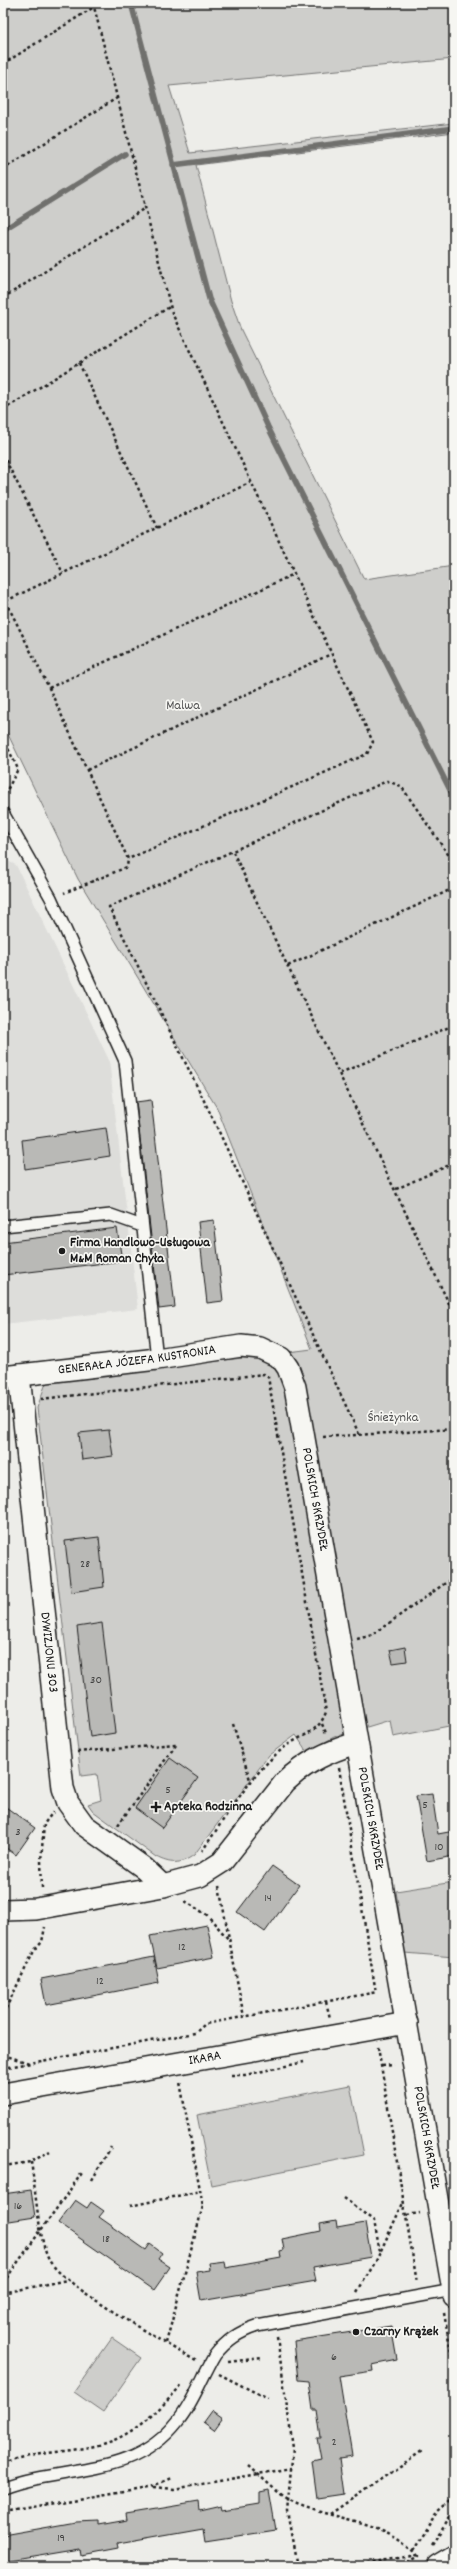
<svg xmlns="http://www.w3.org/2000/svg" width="457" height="2569" font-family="Dekko,sans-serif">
  <rect width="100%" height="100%" fill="#edede9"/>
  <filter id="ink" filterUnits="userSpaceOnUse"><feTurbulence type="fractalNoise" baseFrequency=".025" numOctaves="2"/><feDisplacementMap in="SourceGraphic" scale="8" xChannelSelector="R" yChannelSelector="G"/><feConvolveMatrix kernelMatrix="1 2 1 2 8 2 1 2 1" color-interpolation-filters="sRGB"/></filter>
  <g filter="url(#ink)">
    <!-- built -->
    <polygon fill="#ddddda" points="3,859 16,865 109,1060 138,1309 3,1324"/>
    <!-- green -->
    <g fill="#cececb" stroke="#757574">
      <path d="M3,3h451v56l-285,27 21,67 264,-30v9l-258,33 35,136 10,29 123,249 90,-13v1159l-61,12 -3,-17 -56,17 -27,15 -11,-17 -27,20 -75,100c-14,10 -24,9 -38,2l-63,-46 -5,-7 13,-4 -4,-26 -16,2 -44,-368 9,-25 266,-34 -95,-241 -139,-229 -75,-155z"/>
      <polygon points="454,1882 454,1957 405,1953 396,1891"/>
      <polygon points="350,2085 364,2155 211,2185 197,2115"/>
      <polygon points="112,2338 141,2358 103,2412 74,2392"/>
    </g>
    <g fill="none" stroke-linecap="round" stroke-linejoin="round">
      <!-- stream -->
      <g stroke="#6f6f6d" stroke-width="5.5">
        <polyline points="131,3 209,299 268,427 454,798"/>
        <polyline points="173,165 454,128"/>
        <polyline points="3,230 125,154"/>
      </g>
    </g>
    <!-- building -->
    <g fill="#b9b9b6" stroke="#1c1c1c">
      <polygon points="151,1100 175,1307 159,1309 136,1102"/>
      <polygon points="106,1128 110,1156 25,1169 22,1140"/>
      <polygon points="214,1220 223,1301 207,1303 198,1222"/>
      <polygon points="117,1228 122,1261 3,1275 3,1242"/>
      <polygon points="109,1430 113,1456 82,1460 79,1433"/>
      <polygon points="99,1537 104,1587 71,1592 65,1541"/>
      <polygon points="102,1623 115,1733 90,1737 77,1627"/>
      <polygon points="405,1647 407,1661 393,1663 390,1650"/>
      <polygon points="170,1758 198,1778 162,1828 135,1808"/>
      <polygon points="432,1794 438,1834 454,1831 454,1856 427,1861 416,1796"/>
      <polygon points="3,1805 35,1828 16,1855 3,1846"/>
      <polygon points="272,1866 299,1885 265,1932 237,1912"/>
      <polygon points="207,1925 214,1957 157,1968 150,1936"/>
      <polygon points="154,1957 159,1983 46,2005 41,1979"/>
      <polygon points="31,2190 35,2217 3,2222 3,2194"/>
      <polygon points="75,2200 87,2208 91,2202 104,2211 99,2217 146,2250 150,2244 162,2253 158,2259 170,2267 154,2290 58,2223"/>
      <polygon points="336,2221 337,2228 365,2223 371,2257 313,2267 316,2281 201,2301 196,2272 210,2270 209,2263 225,2261 226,2268 281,2258 280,2251 284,2250 282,2239 321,2231 320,2224"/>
      <polygon points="391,2326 397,2360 372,2365 373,2371 339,2376 352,2456 339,2458 344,2494 317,2498 312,2461 321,2459 317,2438 321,2438 317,2410 313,2410 309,2381 298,2380 294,2341"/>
      <polygon points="211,2411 222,2419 214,2430 203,2422"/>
      <polygon points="269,2490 276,2530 205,2541 203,2528 118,2543 119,2549 82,2556 81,2549 3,2562 3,2535 76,2522 99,2521 99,2525 127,2520 126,2514 199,2502 200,2511 222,2506 223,2510 260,2504 260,2492"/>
    </g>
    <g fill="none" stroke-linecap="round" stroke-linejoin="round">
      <!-- lane casing -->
      <g stroke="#1c1c1c" stroke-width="14">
        <g id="lane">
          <polyline points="3,813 51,898 125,1061 157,1359"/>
          <polyline points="3,1226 111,1215 142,1226"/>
          <path d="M3,2488c64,-24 129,-8 175,-67 16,-19 24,-45 37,-66 12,-15 24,-23 42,-29l196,-36"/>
        </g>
      </g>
      <!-- street casing -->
      <g stroke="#1c1c1c" stroke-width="24">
        <g id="street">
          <path id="s1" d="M19,1375l44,413 5,15 16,22 60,43 19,18"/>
          <path id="s2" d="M3,1377l154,-18 84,-13 19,2 21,10 7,10 7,19 159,909"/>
          <path d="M3,1910l33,-1 127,-23 37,-10 22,-14 63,-80c22,-21 43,-30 71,-39"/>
          <path id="s3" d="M3,2094l404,-71"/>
        </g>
      </g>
      <!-- secondary casing -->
      <g stroke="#1c1c1c" stroke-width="25">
        <polyline id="secondary" points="437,2566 454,2556"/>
      </g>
      <!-- path -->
      <g stroke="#1c1c1c" stroke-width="2.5" stroke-dasharray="3 3" stroke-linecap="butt">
        <polyline points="93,3 172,313 373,742 367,754 128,859"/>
        <polyline points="3,64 94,7"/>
        <polyline points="3,169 117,98"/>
        <polyline points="3,298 145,208"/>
        <polyline points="79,363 157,528"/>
        <polyline points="3,410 171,306"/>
        <polyline points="3,455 63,573"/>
        <polyline points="3,596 49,688 128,859 127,867 64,893"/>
        <polyline points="6,601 251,482"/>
        <polyline points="49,688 294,574"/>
        <polyline points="3,738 18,769 3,798"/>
        <polyline points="87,770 331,654"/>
        <polyline points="233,852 454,1314"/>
        <polyline points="288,966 454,888"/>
        <polyline points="340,1073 454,1025"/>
        <polyline points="396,1189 454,1163"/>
        <polyline points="448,1300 454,1298"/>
        <path d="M41,1399l223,-25 4,3 58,335c-8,23 -28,23 -45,38 -32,27 -55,67 -79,101"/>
        <polyline points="359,1434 214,1121 109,907 387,781 401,786 454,863"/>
        <polyline points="323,1437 454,1429"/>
        <polyline points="449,1581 454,1588"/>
        <polyline points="357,1639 372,1635 454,1577"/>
        <polyline points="233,1724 251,1783"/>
        <polyline points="322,1724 326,1733"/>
        <polyline points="77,1752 176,1744"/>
        <polyline points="339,1768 376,1993"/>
        <polyline points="118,1825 176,1745"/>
        <polyline points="219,1886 244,2017"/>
        <polyline points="42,1888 41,1861 44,1824 53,1812"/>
        <polyline points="185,1901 207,1915 230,1941"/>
        <polyline points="326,2002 330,2018"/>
        <polyline points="3,2014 34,1951 42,1942 45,1927"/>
        <polyline points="378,2047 417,2283"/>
        <polyline points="3,2055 29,2063"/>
        <polyline points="382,2066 394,2065"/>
        <polyline points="3,2068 195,2033 205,2024 377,1992"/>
        <polyline points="231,2075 245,2075 304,2062"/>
        <path d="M31,2162c4,23 8,80 18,98 15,27 115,82 147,101"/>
        <polyline points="3,2166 31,2162 50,2151"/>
        <polyline points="92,2180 111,2147"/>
        <polyline points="344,2198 374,2221 380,2252"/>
        <polyline points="130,2206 201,2191"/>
        <polyline points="407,2215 420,2213"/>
        <polyline points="3,2283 82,2173"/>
        <polyline points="357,2292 376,2261 404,2201"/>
        <polyline points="3,2293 67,2280"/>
        <polyline points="444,2313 454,2369"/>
        <polyline points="277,2337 293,2448 287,2511 297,2566"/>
        <polyline points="166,2343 203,2206 180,2082"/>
        <polyline points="228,2362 262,2358"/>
        <polyline points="219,2374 268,2399"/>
        <path d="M3,2463c33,-12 70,-10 103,-20 29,-9 58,-37 77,-60"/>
        <path d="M249,2466c17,15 34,34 56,41 38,14 86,15 112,49l-16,10"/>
        <polyline points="154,2487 174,2489 292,2468"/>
        <polyline points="3,2512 153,2486 171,2478"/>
        <polyline points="330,2514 422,2451"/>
        <polyline points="431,2545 454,2510"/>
        <polyline points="413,2550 438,2511 454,2497"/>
        <polyline points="349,2566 418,2555"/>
      </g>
      <!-- lane -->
      <use href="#lane" stroke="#f6f6f2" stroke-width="11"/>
      <!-- street -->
      <use href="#street" stroke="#f6f6f2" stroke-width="21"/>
      <!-- secondary -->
      <use href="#secondary" stroke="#f6f6f2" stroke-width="22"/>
    </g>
  </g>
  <!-- markers -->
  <g fill="#1c1c1c" stroke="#f6f6f2" stroke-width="1.5">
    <circle cx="62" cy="1251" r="4"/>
    <path d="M154 1801h4v4h4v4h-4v4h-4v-4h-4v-4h4z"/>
    <circle cx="356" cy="2332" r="4"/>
  </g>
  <g text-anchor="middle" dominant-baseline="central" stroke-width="3.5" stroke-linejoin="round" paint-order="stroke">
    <!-- number labels -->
    <g font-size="12" fill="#434342">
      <text x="85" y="1564">28</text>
      <text x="96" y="1680">30</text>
      <text x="168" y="1790">5</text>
      <text x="425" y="1805">5</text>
      <text x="18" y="1832">3</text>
      <text x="439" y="1847">10</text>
      <text x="268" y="1898">14</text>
      <text x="182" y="1947">12</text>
      <text x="100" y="1981">12</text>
      <text x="18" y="2206">16</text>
      <text x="106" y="2239">18</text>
      <text x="334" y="2357">6</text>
      <text x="334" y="2442">2</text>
      <text x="61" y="2538">19</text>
    </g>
    <!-- park labels -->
    <g font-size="14" fill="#515151" stroke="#f6f6f2">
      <text x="183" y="706">Malwa</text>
      <text x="393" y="1418">Śnieżynka</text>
    </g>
    <!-- poi labels -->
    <g font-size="14" font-weight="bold" fill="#1c1c1c" stroke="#f6f6f2" text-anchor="start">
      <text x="70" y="1243">Firma Handlowo-Usługowa<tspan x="70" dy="16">M&amp;M Roman Chyła</tspan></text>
      <text x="164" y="1807">Apteka Rodzinna</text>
      <text x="364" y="2332">Czarny Krążek</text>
    </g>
    <!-- street labels -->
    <g font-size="14" fill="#1c1c1c" stroke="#f6f6f2">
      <text stroke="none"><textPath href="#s2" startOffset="135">GENERAŁA JÓZEFA KUSTRONIA</textPath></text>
      <text stroke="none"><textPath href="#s2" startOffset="429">POLSKICH SKRZYDEŁ</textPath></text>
      <text stroke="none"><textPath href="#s1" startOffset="279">DYWIZJONU 303</textPath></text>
      <text stroke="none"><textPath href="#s2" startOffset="753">POLSKICH SKRZYDEŁ</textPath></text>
      <text stroke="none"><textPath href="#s3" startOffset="205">IKARA</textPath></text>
      <text stroke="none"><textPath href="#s2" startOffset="1077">POLSKICH SKRZYDEŁ</textPath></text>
    </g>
  </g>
  <!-- margin -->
  <rect width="457" height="2569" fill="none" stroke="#f6f6f2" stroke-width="16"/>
  <rect x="8" y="8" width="441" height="2553" fill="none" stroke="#1c1c1c" stroke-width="1.5" filter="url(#ink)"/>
</svg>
